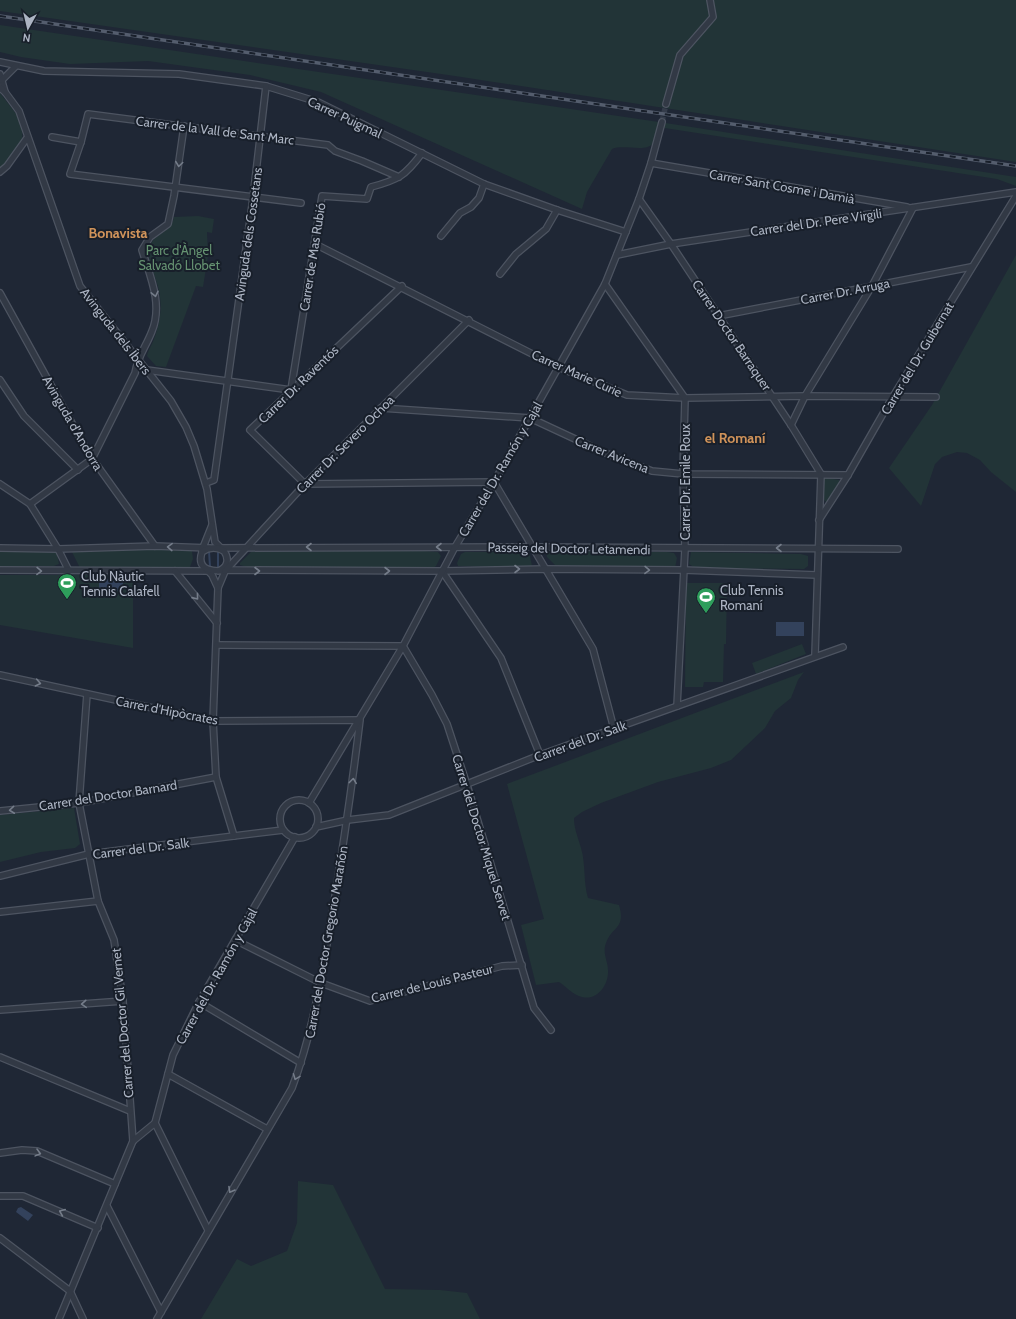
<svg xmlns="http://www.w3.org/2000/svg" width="1016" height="1319" font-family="Cabin,sans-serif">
  <rect width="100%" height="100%" fill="#1f2735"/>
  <!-- green -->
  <g fill="#223437">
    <polygon points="0,0 1016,0 1016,162 455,76 0,11"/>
    <path d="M0,25l659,97 357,55v9l-19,-7 -339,-52c-2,5 -2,12 -5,16 -6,10 -29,1 -41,6l-25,43 -5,17 -261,-117 -71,-17 -102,-14 -78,3 -49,-7 -21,-5z"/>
    <polygon points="0,93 21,120 23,143 0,172"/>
    <path d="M198,216l16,3 -2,14 -5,-1 1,24 -5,31 -7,-1 -30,81 -10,-1 -9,-10c1,-6 5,-11 7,-17 5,-13 8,-28 6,-42 -1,-15 -13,-34 -11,-48 3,-16 21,-14 25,-32z"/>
    <polygon points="1016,255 1016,492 991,472 980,460 967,453 957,452 942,457 935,464 921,506 889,468 932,405"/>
    <polygon points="827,478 839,480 840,483 827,503 824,500 822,480"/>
    <polygon points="71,550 190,550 192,551 193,559 190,567 80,568"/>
    <polygon points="0,551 53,551 57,554 59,564 54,566 0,566"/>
    <polygon points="252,551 425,551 438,552 441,556 436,566 432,569 247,567 240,565 240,563"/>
    <polygon points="546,551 667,552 674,553 677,558 675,568 557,567 547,557"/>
    <polygon points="465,552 527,552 530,556 532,566 525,568 458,566 457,563 461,554"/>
    <polygon points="691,552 801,554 808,556 808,566 804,569 695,568 689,564"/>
    <polygon points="0,575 133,575 133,648 0,625"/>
    <polygon points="686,583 727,583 726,644 724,644 723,682 704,682 703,687 685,687"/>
    <polygon points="802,644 806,654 756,674 752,663"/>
    <path d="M804,672l-6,8 -7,18 -16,13 -10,17 -34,32 -20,8 -53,14 -57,21 -19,9 -8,6c0,11 4,19 7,30 5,17 2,34 7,50l31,7c7,24 -7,21 -13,38 -4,10 2,18 2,27 1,14 -10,31 -26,27 -9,-2 -15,-10 -23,-15l-23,3 -15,-60 23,-6 -37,-135z"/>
    <polygon points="74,808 80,844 75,848 41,852 0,862 0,815"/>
    <polygon points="298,1181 333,1185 385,1289 440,1290 467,1293 480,1319 201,1319 237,1259 251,1266 287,1251 297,1223"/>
  </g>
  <!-- water -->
  <g fill="#33425c">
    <rect x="99" y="579" width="24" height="12"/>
    <rect x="776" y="622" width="28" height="14"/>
    <polygon points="21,1207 33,1215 28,1221 16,1212 18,1208"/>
  </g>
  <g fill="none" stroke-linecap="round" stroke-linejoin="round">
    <!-- stream -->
    <g stroke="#33425c" stroke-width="2">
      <polyline points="218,550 218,567"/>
      <polyline points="209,551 210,567"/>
    </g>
    <!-- minor-tunnel -->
    <polyline stroke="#343c4a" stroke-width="5.5" stroke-dasharray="5.5 3" stroke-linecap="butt" points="662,122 666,104"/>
    <!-- minor casing -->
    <g stroke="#4d5461" stroke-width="8">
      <g id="minor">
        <polyline points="0,62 44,71 179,74 266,86 318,102 484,184 557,210 626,232"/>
        <polyline points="0,74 5,92"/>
        <polyline points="2,80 16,66"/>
        <polyline points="0,88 5,92 19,111 80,286 171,401 186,427 194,446 207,489 215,542 221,548"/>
        <polyline points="666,104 680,55 713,17 710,0"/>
        <polyline points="52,137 81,142"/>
        <polyline points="651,163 907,207"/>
        <polyline points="0,172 7,166 27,138"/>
        <polyline points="639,199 671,244 791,425 821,474 815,655"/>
        <polyline points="301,203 70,174 81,142 88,114 328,145 335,151 362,161 399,177"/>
        <polyline points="441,236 460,213 471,207 479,198 484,184"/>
        <polyline points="315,244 558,367 627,395 685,398 805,396 936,397"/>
        <polyline points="617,255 671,244 1016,192"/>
        <polyline points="500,274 516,254 546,229 557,210"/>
        <polyline points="605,284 685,398 683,474 685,549 677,706"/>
        <polyline points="402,286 250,430 305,484 494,482 593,649 614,729"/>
        <polyline points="0,293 89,454 155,546"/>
        <polyline points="718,316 971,267"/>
        <path d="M147,370l144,20 31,-194 45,3 4,-12c27,-7 34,-11 51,-34"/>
        <polyline points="0,380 24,416 78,470"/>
        <polyline points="381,408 530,418 603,452 652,471 683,474 848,475"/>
        <polyline points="791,425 805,396 872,286 913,208"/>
        <polyline points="206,483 214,480 253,198 266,86"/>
        <polyline points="0,484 30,504 58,549 69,571"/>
        <path d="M30,504l62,-45 43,-86c3,-18 11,-26 17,-42 11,-27 -2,-55 -10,-81l8,-13 18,-13 6,-28 10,-70"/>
        <polyline points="819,520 848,475 892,398 1016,196"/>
        <polyline points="0,548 58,549 155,546 209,548"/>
        <polyline points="216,548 531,547 898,549"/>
        <polyline points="202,550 212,525"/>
        <polyline points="226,569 218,588 213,721 216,777 234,836"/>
        <polyline points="0,570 210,571"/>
        <polyline points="207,570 212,575 218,588"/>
        <polyline points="175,571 217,623"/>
        <path d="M218,571c9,-3 12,-11 6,-20 -7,-4 -15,-4 -22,1 -7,20 14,20 27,18l213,1 103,-2 138,1 134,5"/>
        <polyline points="225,571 305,484 469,320"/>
        <polyline points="442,571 501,658 540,755"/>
        <polyline points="217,645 403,646 432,695 447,724 467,785 534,1008 551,1030"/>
        <path d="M0,675l213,46 147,-1c-8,67 -18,134 -29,201 -10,58 -18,111 -39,167l-135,231"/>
        <polyline points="87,694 79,803 98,901 114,940 123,1001 133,1141"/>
        <circle cx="299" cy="819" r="19"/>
        <polyline points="309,803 403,646 455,547 494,482 605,284 639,199 651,163 662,122"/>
        <polyline points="0,811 79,803 216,777"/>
        <polyline points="316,827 348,820 389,815 540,755 843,647"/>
        <polyline points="0,876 89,854 283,830"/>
        <polyline points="0,912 98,901"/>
        <polyline points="235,940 321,983 370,1001 502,966 522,965"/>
        <polyline points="199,1002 301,1063"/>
        <polyline points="0,1010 123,1001"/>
        <polyline points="0,1057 130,1111"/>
        <polyline points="168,1074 267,1129"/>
        <polyline points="155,1123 208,1230"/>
        <polyline points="0,1153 22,1150 37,1151 115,1184"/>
        <polyline points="0,1196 23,1196 98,1228"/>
        <polyline points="107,1206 161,1312"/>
        <polyline points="0,1238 70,1291 83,1319"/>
        <polyline points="59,1319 133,1141 155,1123 173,1055 199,1002 295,837"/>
      </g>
    </g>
    <!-- minor -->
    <use href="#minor" stroke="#323945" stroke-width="5.5"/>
    <!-- rail casing -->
    <g stroke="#545d6d" stroke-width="3.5">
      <polyline id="rail" points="0,16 1016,166"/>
    </g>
    <!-- rail -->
    <use href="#rail" stroke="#181f2a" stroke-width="2" stroke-dasharray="6" stroke-linecap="butt"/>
  </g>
  <!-- one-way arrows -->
  <defs><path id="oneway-chevron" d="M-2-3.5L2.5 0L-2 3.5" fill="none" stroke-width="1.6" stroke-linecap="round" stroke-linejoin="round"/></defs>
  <g stroke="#757d8a">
    <use href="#oneway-chevron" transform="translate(179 164) rotate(98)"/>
    <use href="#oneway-chevron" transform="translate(155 294) rotate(78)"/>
    <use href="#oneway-chevron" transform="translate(170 547) rotate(-178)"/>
    <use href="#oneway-chevron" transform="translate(309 547) rotate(180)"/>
    <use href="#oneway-chevron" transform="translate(439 547) rotate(180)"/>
    <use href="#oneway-chevron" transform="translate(779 548) rotate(180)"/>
    <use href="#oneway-chevron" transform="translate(517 569)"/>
    <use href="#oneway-chevron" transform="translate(647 570) rotate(1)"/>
    <use href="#oneway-chevron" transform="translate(39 571) rotate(1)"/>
    <use href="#oneway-chevron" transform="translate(257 571)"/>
    <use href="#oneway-chevron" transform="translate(387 571)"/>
    <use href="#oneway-chevron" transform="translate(196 597) rotate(51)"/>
    <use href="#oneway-chevron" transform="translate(38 683) rotate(12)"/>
    <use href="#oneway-chevron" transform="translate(353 781) rotate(-83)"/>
    <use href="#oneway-chevron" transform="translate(12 810) rotate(174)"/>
    <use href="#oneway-chevron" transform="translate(84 1004) rotate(176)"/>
    <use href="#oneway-chevron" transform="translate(296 1077) rotate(111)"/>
    <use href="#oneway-chevron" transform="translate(38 1153) rotate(15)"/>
    <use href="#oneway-chevron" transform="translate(231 1190) rotate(120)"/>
    <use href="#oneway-chevron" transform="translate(62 1212) rotate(-157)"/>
  </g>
  <!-- icons -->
  <defs>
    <g id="stadium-pin" transform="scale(1)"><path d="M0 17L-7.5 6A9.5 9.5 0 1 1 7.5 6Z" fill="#2e9e5b" stroke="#181f2a"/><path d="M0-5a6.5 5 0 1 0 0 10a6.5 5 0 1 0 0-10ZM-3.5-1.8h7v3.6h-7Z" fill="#fff"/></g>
  </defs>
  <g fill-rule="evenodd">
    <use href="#stadium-pin" x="67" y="583"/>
    <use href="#stadium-pin" x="706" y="597"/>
  </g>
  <g text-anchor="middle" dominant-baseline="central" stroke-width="4" stroke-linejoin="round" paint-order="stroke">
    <!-- street labels -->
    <g font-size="13" fill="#acb4c3" stroke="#181f2a">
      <text transform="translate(345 117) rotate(25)">Carrer Puigmal</text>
      <text transform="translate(215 130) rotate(7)">Carrer de la Vall de Sant Marc</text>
      <text transform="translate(782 186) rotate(10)">Carrer Sant Cosme i Damià</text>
      <text transform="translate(816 222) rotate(-8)">Carrer del Dr. Pere Virgili</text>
      <text transform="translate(248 234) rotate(-82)">Avinguda dels Cossetans</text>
      <text transform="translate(312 257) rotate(-81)">Carrer de Mas Rubió</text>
      <text transform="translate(845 291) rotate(-11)">Carrer Dr. Arruga</text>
      <text transform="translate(116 331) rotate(52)">Avinguda dels Íbers</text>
      <text transform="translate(732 335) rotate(56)">Carrer Doctor Barraquer</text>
      <text transform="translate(917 358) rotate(-59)">Carrer del Dr. Guibernat</text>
      <text transform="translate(577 373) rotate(24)">Carrer Marie Curie</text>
      <text transform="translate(298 384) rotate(-44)">Carrer Dr. Raventós</text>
      <text transform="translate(73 423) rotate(60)">Avinguda d'Andorra</text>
      <text transform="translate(345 444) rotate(-45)">Carrer Dr. Severo Ochoa</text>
      <text transform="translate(612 454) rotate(22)">Carrer Avicena</text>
      <text transform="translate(500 469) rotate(-60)">Carrer del Dr. Ramón y Cajal</text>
      <text transform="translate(685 482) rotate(-90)">Carrer Dr. Emile Roux</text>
      <text transform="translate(569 548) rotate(1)">Passeig del Doctor Letamendi</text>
      <text transform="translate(167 710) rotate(11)">Carrer d'Hipòcrates</text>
      <text transform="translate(580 741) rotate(-20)">Carrer del Dr. Salk</text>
      <text transform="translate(108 795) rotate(-9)">Carrer del Doctor Barnard</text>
      <text transform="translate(482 837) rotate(73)">Carrer del Doctor Miquel Servet</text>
      <text transform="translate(141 848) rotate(-7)">Carrer del Dr. Salk</text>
      <text transform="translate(326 942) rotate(-80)">Carrer del Doctor Gregorio Marañón</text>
      <text transform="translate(216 976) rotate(-61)">Carrer del Dr. Ramón y Cajal</text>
      <text transform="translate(432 983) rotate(-14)">Carrer de Louis Pasteur</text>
      <text transform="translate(122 1023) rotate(-95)">Carrer del Doctor Gil Vernet</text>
    </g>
    <!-- park labels -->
    <g font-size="13" fill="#659271" stroke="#181f2a">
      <text x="179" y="250">Parc d'Àngel<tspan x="179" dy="15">Salvadó Llobet</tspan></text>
    </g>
    <!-- poi labels -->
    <g font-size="13" fill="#acb4c3" stroke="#181f2a" text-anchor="start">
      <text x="81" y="576">Club Nàutic<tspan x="81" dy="15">Tennis Calafell</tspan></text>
      <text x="720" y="590">Club Tennis<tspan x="720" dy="15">Romaní</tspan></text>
    </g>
    <!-- neighbourhood labels -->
    <g font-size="14" font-weight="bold" fill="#d0935a" stroke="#181f2a">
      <text x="118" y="233">Bonavista</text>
      <text x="735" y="438">el Romaní</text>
    </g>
  </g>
  <!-- north arrow -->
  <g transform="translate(28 28) rotate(188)" stroke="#181f2a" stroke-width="3" paint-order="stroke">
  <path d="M0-3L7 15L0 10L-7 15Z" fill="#acb4c3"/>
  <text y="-6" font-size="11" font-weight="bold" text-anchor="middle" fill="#acb4c3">N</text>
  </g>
</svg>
